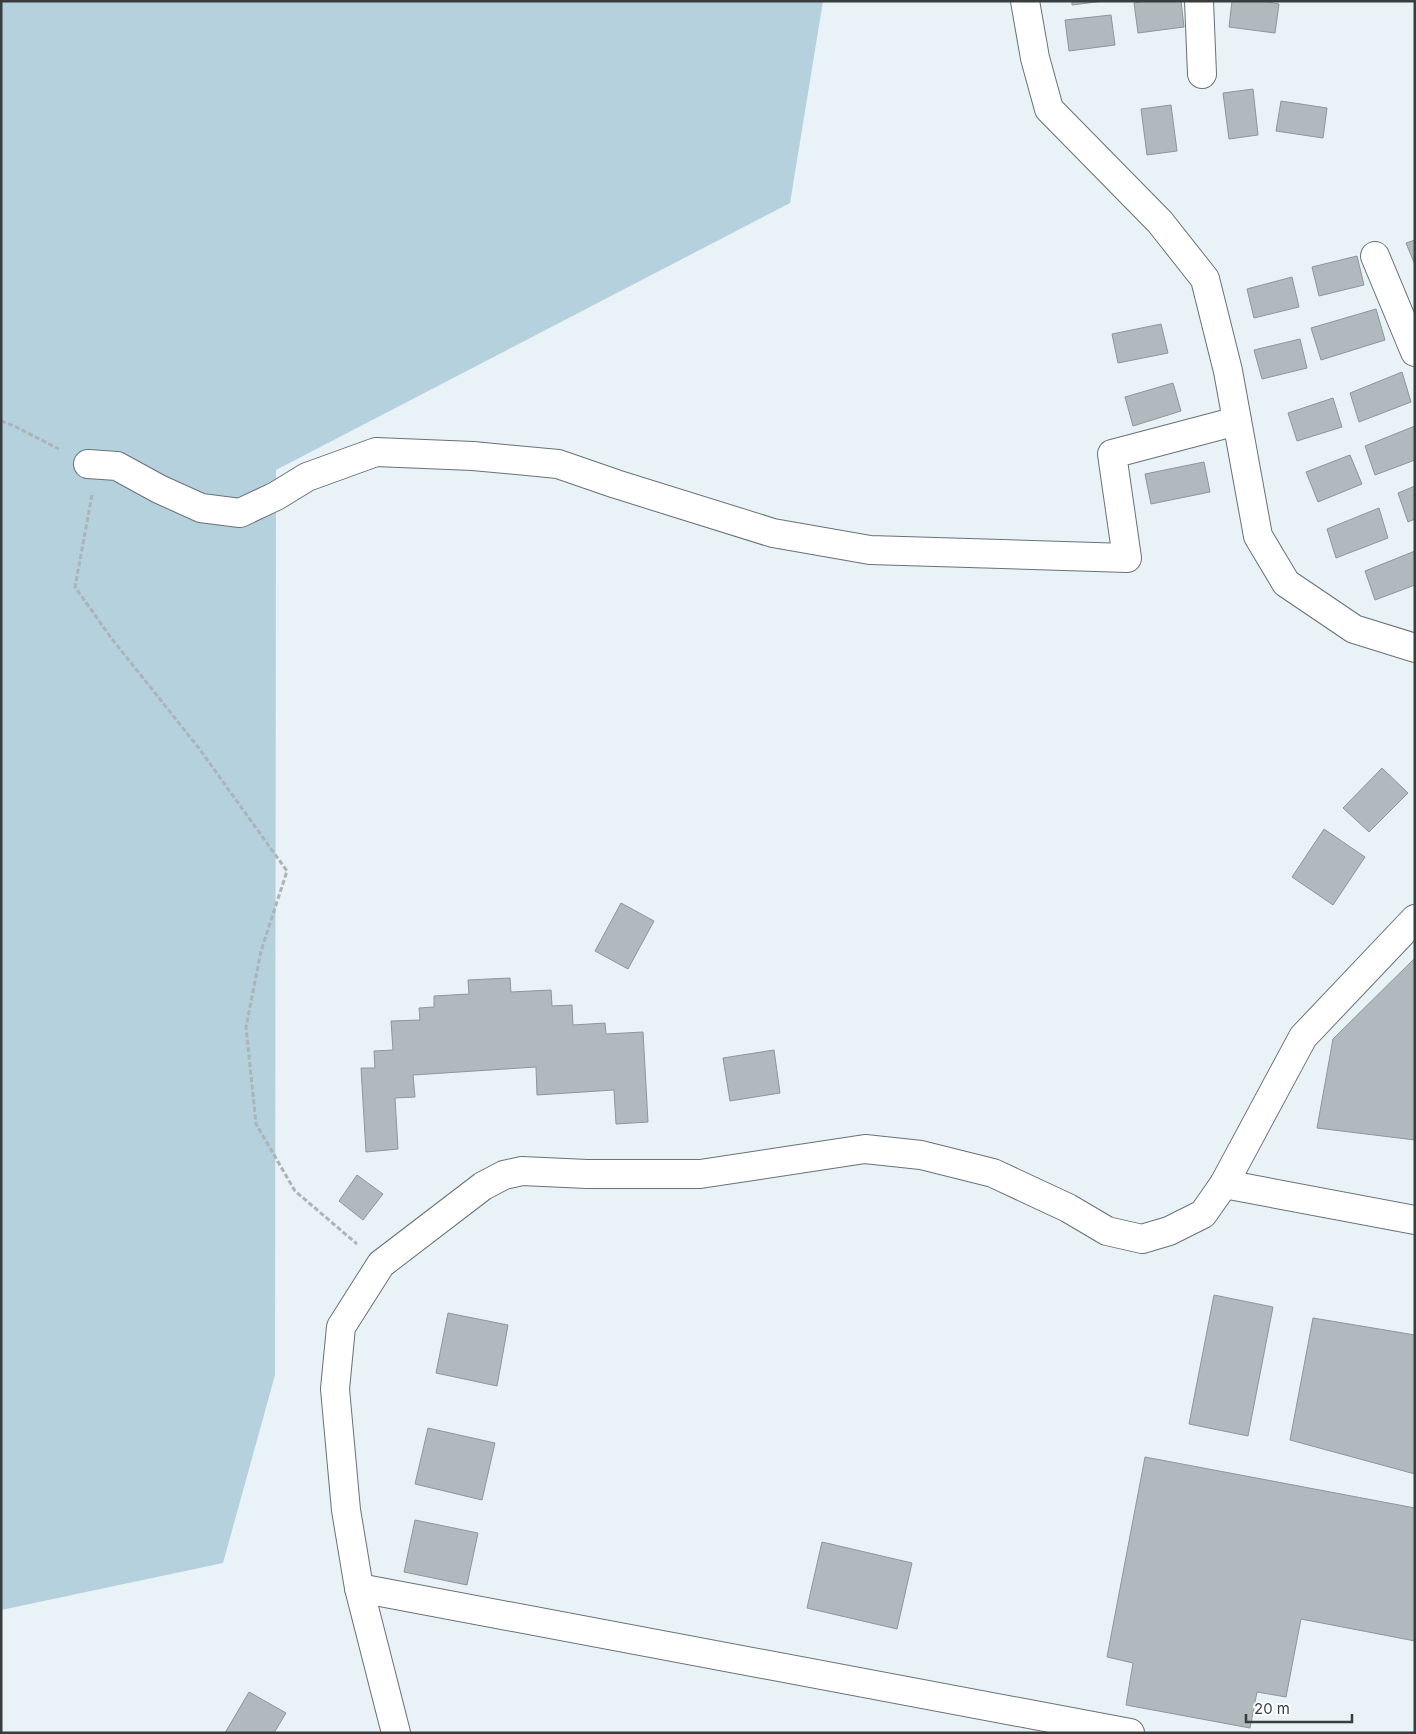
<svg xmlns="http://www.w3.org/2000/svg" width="1416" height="1734" font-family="Inter,sans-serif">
  <rect width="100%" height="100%" fill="#e8f2f7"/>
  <!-- green -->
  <polygon fill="#b5d1dd" points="1,1 823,1 790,203 276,470 275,1375 223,1563 1,1610"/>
  <!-- building -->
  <g fill="#b0b9bd" stroke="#8d979b">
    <polygon points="1072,1 1104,1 1072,5"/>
    <polygon points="1145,1 1181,1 1184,27 1138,33 1134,3"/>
    <polygon points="1232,1 1262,1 1279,4 1275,33 1229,27"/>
    <polygon points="1111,15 1115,45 1069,51 1065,20"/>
    <polygon points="1253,89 1258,135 1229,139 1223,93"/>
    <polygon points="1281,101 1327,108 1323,138 1276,131"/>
    <polygon points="1171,105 1177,151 1147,155 1141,109"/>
    <polygon points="1415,240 1415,265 1406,243"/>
    <polygon points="1357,256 1364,285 1319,296 1312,267"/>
    <polygon points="1292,277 1299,307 1254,318 1247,289"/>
    <polygon points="1376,309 1385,340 1321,360 1311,328"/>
    <polygon points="1161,324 1168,353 1118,363 1112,334"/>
    <polygon points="1300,339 1307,368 1262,379 1254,350"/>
    <polygon points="1402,372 1411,402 1359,422 1350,393"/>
    <polygon points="1173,383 1181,411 1133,426 1125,397"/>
    <polygon points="1333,398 1342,427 1297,441 1288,413"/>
    <polygon points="1415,426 1415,460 1375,475 1365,446"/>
    <polygon points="1350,455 1362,484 1318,502 1306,472"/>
    <polygon points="1204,462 1210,492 1151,504 1145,474"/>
    <polygon points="1415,486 1415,519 1408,522 1398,493"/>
    <polygon points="1379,508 1388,538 1336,558 1327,529"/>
    <polygon points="1415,551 1415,585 1375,600 1365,571"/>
    <polygon points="1382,768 1408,793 1369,832 1343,808"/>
    <polygon points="1324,829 1365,857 1333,905 1292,877"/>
    <polygon points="621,903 654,921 628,969 595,951"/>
    <polygon points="1415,958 1415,1140 1317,1128 1333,1039"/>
    <polygon points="510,978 511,992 551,990 552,1006 572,1005 573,1025 605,1023 606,1034 643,1032 648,1122 616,1124 614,1090 537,1095 536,1067 413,1075 415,1097 395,1098 398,1149 366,1152 361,1068 375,1068 374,1051 393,1050 391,1021 420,1020 419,1008 434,1007 434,996 469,994 468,980"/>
    <polygon points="774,1050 780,1093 730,1101 723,1058"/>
    <polygon points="357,1175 383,1194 363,1220 339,1201"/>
    <polygon points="1214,1295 1273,1307 1248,1436 1189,1424"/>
    <polygon points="448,1313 508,1325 497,1386 436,1373"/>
    <polygon points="1313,1318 1415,1335 1415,1474 1290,1440"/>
    <polygon points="428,1428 495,1443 482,1500 415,1484"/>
    <polygon points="1145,1457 1415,1508 1415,1641 1301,1619 1286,1697 1257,1692 1250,1728 1126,1705 1133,1663 1107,1657"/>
    <polygon points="415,1520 478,1533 467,1585 404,1572"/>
    <polygon points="822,1542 912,1563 897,1629 807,1608"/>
    <polygon points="249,1692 286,1713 274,1733 225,1733"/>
  </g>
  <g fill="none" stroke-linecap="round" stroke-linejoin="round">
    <!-- minor casing -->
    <g stroke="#697175" stroke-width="30">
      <g id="minor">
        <polyline points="1025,1 1035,58 1049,109 1160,222 1205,279 1228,371 1258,536 1286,583 1354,629 1415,648"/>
        <polyline points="1199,1 1202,74"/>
        <polyline points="1375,256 1415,352"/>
        <polyline points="88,464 117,466 159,489 201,508 240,513 276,496 307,477 376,452 473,456 558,464 616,484 773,533 870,550 1127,558 1112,454 1237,421"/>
        <polyline points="1224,1184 1415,1220"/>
        <polyline points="359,1588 1130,1733"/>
        <polyline points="396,1733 359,1588 346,1510 335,1389 341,1327 381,1264 483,1186 504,1175 522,1171 587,1174 700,1174 865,1149 921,1155 993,1173 1068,1208 1107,1231 1142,1239 1169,1231 1203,1214 1224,1184 1303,1037 1415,919"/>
      </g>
    </g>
    <!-- path -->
    <g stroke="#acb4b8" stroke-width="3" stroke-dasharray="5 2.5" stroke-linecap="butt">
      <polyline points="1,421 12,425 59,449"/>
      <polyline points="92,495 75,587 112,639 198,747 287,871 261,951 246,1027 256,1124 295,1191 357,1244"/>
    </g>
    <!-- minor -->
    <use href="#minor" stroke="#fff" stroke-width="28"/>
  </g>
  <!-- border -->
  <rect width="1416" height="1734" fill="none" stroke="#393d3e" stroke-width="5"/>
  <!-- scale -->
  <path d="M1246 1714v8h106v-8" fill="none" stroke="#393d3e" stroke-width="2.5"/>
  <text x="1254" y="1714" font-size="15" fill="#393d3e" stroke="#fcfeff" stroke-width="4" paint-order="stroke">20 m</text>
</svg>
